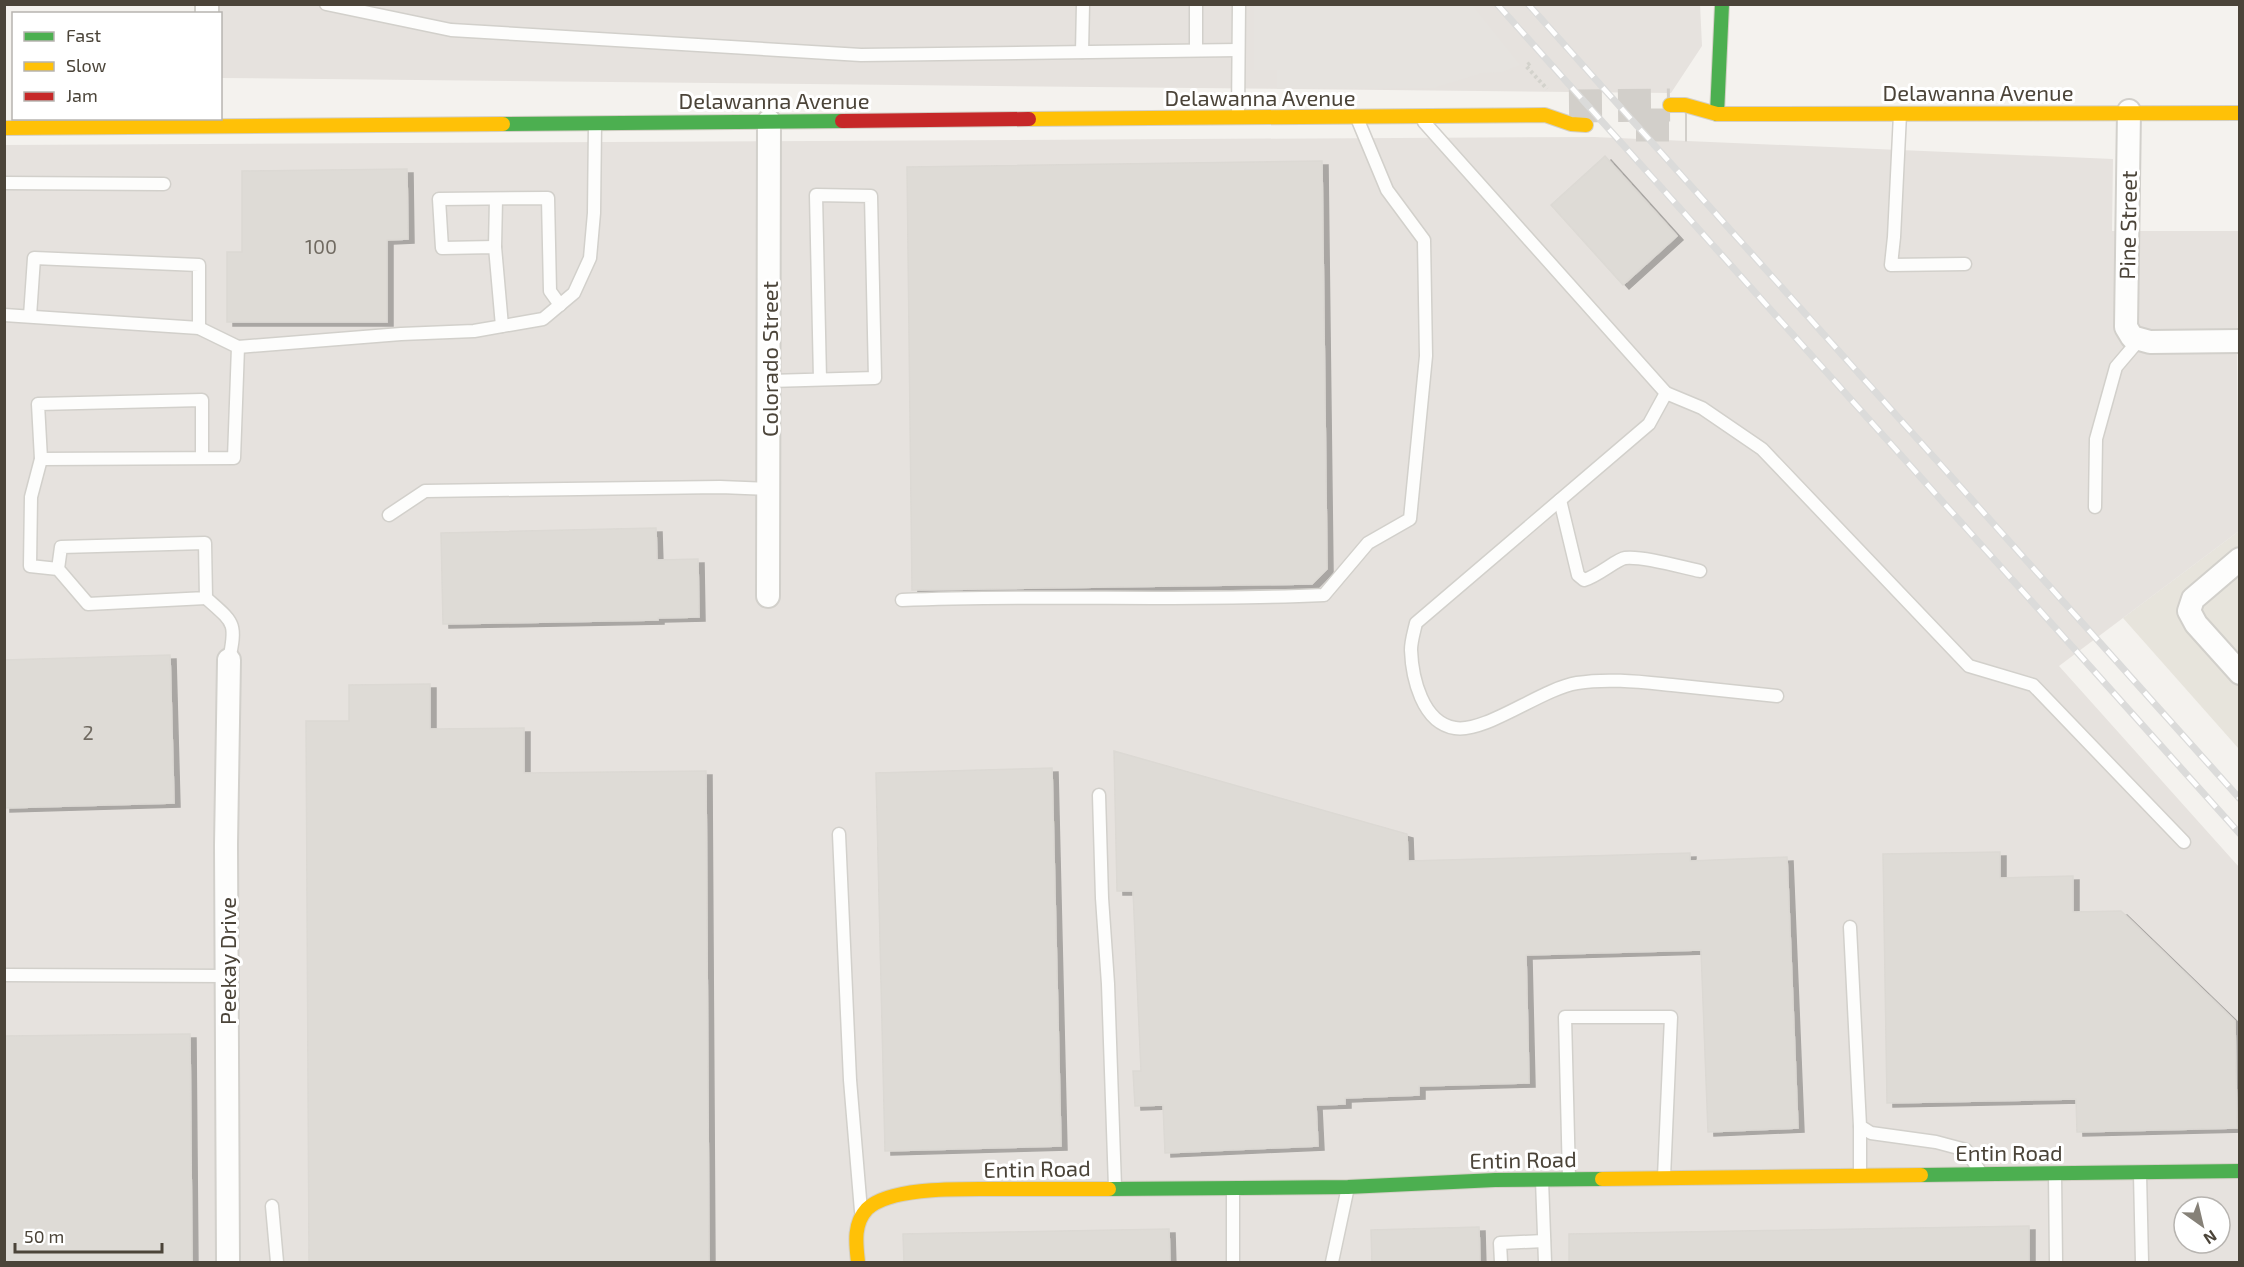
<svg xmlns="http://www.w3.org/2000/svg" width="2244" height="1267" font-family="'Exo 2',sans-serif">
  <defs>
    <filter id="shadow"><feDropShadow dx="6" dy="4" stdDeviation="0" flood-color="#0004"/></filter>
  </defs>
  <rect width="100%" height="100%" fill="#f4f2ee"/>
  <!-- residential -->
  <polygon fill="#e7e4dc" points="2239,531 2239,749 2123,618"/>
  <!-- industrial -->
  <g fill="#e6e2de" fill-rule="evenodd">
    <polygon points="1700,4 1702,46 1671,93 221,78 220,14 219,13 219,5"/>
    <path d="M1594,137l519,22 -1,72h127l-2,132 2,168 -180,135 180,201v395h-2234l-1,-1117zM2184,1207h36v36h-36z"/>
  </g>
  <!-- parking -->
  <polygon fill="#e6e3df" points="1254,5 1472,5 1520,65 1502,72 1482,73 1433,88 1277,89 1277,70 1254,70"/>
  <!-- building -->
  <g fill="#dedbd6" stroke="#dcd9d4" stroke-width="1.5" filter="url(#shadow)">
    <polygon points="1605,156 1677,236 1623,285 1551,205"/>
    <polygon points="1322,161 1327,569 1312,584 912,590 907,167"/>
    <polygon points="407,169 408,239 387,240 387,322 227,322 227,252 242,252 242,171"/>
    <polygon points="656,528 657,560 698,559 699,617 658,618 658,620 443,624 441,533"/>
    <polygon points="170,655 174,803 4,808 4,660"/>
    <polygon points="430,684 430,729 524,728 524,773 706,771 709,1263 309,1263 306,721 349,721 349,685"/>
    <polygon points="1114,751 1407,834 1408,861 1690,853 1690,861 1787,857 1798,1128 1708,1132 1701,950 1526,955 1529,1083 1419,1086 1419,1095 1345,1098 1345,1104 1316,1105 1318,1146 1165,1153 1163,1105 1135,1106 1133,1071 1141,1071 1133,891 1117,891"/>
    <polygon points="1052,768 1061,1146 885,1151 876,773"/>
    <polygon points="2000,852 2000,878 2073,876 2073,912 2121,911 2235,1021 2237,1128 2077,1132 2076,1099 1887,1103 1883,854"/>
    <polygon points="190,1034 192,1263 4,1263 4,1036"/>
    <polygon points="2029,1226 2029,1263 1569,1263 1569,1234"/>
    <polygon points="1479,1227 1480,1263 1372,1263 1371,1230"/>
    <polygon points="1169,1229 1170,1263 904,1263 903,1234"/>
  </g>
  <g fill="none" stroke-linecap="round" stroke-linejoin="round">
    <!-- secondary-tunnel -->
    <g stroke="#d2cfca" stroke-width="33" stroke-dasharray="33 16" stroke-linecap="butt">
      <polyline points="1569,106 1670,105"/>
      <polyline points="1636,125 1687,125"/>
    </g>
    <!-- lane casing -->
    <g stroke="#d2d0cb" stroke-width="15">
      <g id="lane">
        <polyline points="326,4 451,30 861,55 1238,50"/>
        <polyline points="1196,50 1196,4"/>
        <polyline points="1082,52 1083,4"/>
        <polyline points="1900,114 1894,237 1891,265 1965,264"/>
        <polyline points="1238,117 1239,4"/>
        <path d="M1424,122l242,271 -17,31 -233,199c-2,9 -5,18 -5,27 1,27 11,73 44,78 31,5 86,-39 122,-45 31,-5 64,-1 95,2 35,4 70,7 105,11"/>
        <polyline points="4,183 164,184"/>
        <polyline points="495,247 496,199"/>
        <polyline points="4,315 199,328 238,347 234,458 41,459 38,404 202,400 202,458"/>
        <polyline points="30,316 34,258 199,265 199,328"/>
        <polyline points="502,326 495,247 442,248 439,199 548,198 550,291 560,305"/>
        <polyline points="238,347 401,334 474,331 543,319 574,293 590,258 594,213 595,124"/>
        <polyline points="770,381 875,378 871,196 816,195 820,379"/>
        <polyline points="1666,393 1702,408 1762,449 1969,666 2033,685 2184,842"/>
        <polyline points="41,459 31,497 30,566 58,569 88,604 206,598 205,543 61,547 58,569"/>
        <path d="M1560,500l18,75 6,5c14,-4 33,-21 41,-22 19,-2 56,9 75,13"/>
        <polyline points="2095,507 2096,439 2116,367 2139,340"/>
        <polyline points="389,515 425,491 720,487 769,489"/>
        <path d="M206,598c28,25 31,24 23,62"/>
        <path d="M902,600c140,-6 281,2 422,-5l44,-52 42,-24 16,-163 -2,-116 -37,-50 -30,-72"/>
        <polyline points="1099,795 1102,898 1108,984 1115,1187"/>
        <polyline points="839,834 850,1080 861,1211"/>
        <polyline points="1850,927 1860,1126 1871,1133 1936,1142 1966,1150 1979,1170"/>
        <polyline points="4,975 227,976"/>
        <polyline points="1860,1173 1860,1126"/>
        <polyline points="2055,1174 2056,1262"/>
        <polyline points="2140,1174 2142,1262"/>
        <polyline points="1569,1178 1565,1017 1671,1017 1664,1177"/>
        <polyline points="1542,1180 1545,1262"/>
        <polyline points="1233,1188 1233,1262"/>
        <polyline points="272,1206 277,1262"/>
        <polyline points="1332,1262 1348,1187"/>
        <polyline points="1501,1262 1500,1243 1544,1241"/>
      </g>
    </g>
    <!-- street casing -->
    <g stroke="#d2d0cb" stroke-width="26">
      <g id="street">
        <polyline points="207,4 207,14"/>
        <polyline points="2129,111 2126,327 2132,337 2150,342 2240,341"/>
        <polyline points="2240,559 2193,599 2189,611 2196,624 2240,673"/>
        <polyline points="768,596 769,121"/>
        <polyline points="228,1262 226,845 229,660"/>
      </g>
    </g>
    <!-- fast casing -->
    <g stroke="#d3cfc5" stroke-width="16">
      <g id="fast">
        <polyline points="1717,114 1722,4"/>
        <polyline points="503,124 842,121"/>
        <polyline points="1921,1175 2240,1171"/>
        <polyline points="1109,1189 1348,1187 1495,1180 1602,1179"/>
      </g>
    </g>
    <!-- slow casing -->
    <g stroke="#d3cfc5" stroke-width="16">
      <g id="slow">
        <polyline points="1670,105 1685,105 1717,114 2240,113"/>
        <polyline points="1029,119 1545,115 1571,124 1586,125"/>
        <polyline points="4,128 503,124"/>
        <polyline points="1602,1179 1921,1175"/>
        <path d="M858,1262c-2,-18 -5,-38 9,-53 26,-25 109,-19 144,-20 33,0 65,0 98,0"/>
      </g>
    </g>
    <!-- jam casing -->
    <g stroke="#d3cfc5" stroke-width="16">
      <polyline id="jam" points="842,121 1029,119"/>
    </g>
    <!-- path -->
    <polyline stroke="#d3d2cc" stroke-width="4" stroke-dasharray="3 3" stroke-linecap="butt" points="1530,63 1526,66 1547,89"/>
    <!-- lane -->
    <use href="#lane" stroke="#fdfdfc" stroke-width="12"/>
    <!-- street -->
    <use href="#street" stroke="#fdfdfc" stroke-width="22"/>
    <!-- fast -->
    <use href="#fast" stroke="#4caf50" stroke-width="14"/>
    <!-- slow -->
    <use href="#slow" stroke="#ffc107" stroke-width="14"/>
    <!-- jam -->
    <use href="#jam" stroke="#c62828" stroke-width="14"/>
    <!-- rail casing -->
    <g stroke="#dbdbda" stroke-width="7">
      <g id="rail">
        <polyline points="1497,4 2240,834"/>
        <polyline points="1528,4 2240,799"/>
      </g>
    </g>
    <!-- rail -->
    <use href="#rail" stroke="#fff" stroke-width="4.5" stroke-dasharray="14" stroke-linecap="butt"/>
  </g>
  <g text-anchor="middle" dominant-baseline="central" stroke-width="6" stroke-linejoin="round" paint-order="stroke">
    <!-- number labels -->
    <g font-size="20" fill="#706a61">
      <text x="321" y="246">100</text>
      <text x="88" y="732">2</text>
    </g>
    <!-- street labels -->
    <g font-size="22" fill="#4b4439" stroke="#fff">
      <text x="1978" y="92">Delawanna Avenue</text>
      <text x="1260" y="97">Delawanna Avenue</text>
      <text x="774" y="100">Delawanna Avenue</text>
      <text transform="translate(2127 225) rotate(-89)">Pine Street</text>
      <text transform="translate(769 359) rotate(-90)">Colorado Street</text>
      <text transform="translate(227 961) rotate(-90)">Peekay Drive</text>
      <text x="2009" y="1152">Entin Road</text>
      <text transform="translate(1523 1159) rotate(-1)">Entin Road</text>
      <text transform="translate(1037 1168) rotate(-1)">Entin Road</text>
    </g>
  </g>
  <!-- border -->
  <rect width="2244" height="1267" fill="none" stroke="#4b4439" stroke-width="12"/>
  <!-- legend -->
  <rect x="12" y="12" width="210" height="108" fill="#ffffff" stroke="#b7b4b0" stroke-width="1.5"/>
  <rect x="24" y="32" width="30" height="9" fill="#4caf50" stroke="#b7b4b0" stroke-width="1.5"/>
  <text x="66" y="42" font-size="18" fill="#4b4439">Fast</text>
  <rect x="24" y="62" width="30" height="9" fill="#ffc107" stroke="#b7b4b0" stroke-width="1.5"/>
  <text x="66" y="72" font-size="18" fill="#4b4439">Slow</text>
  <rect x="24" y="92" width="30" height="9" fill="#c62828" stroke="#b7b4b0" stroke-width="1.5"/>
  <text x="66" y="102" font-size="18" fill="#4b4439">Jam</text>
  <!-- north arrow -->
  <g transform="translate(2202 1225) rotate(146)"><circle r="28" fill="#ffffff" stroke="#b7b4b0" stroke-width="1.5"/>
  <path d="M0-4.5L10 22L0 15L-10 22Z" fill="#868178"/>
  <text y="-9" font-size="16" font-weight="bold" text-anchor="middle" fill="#4b4439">N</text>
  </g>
  <!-- scale -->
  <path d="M15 1243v9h147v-9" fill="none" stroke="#4b4439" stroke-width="3"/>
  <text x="24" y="1243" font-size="18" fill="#4b4439" stroke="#ffffff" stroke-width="4.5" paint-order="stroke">50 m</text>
</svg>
